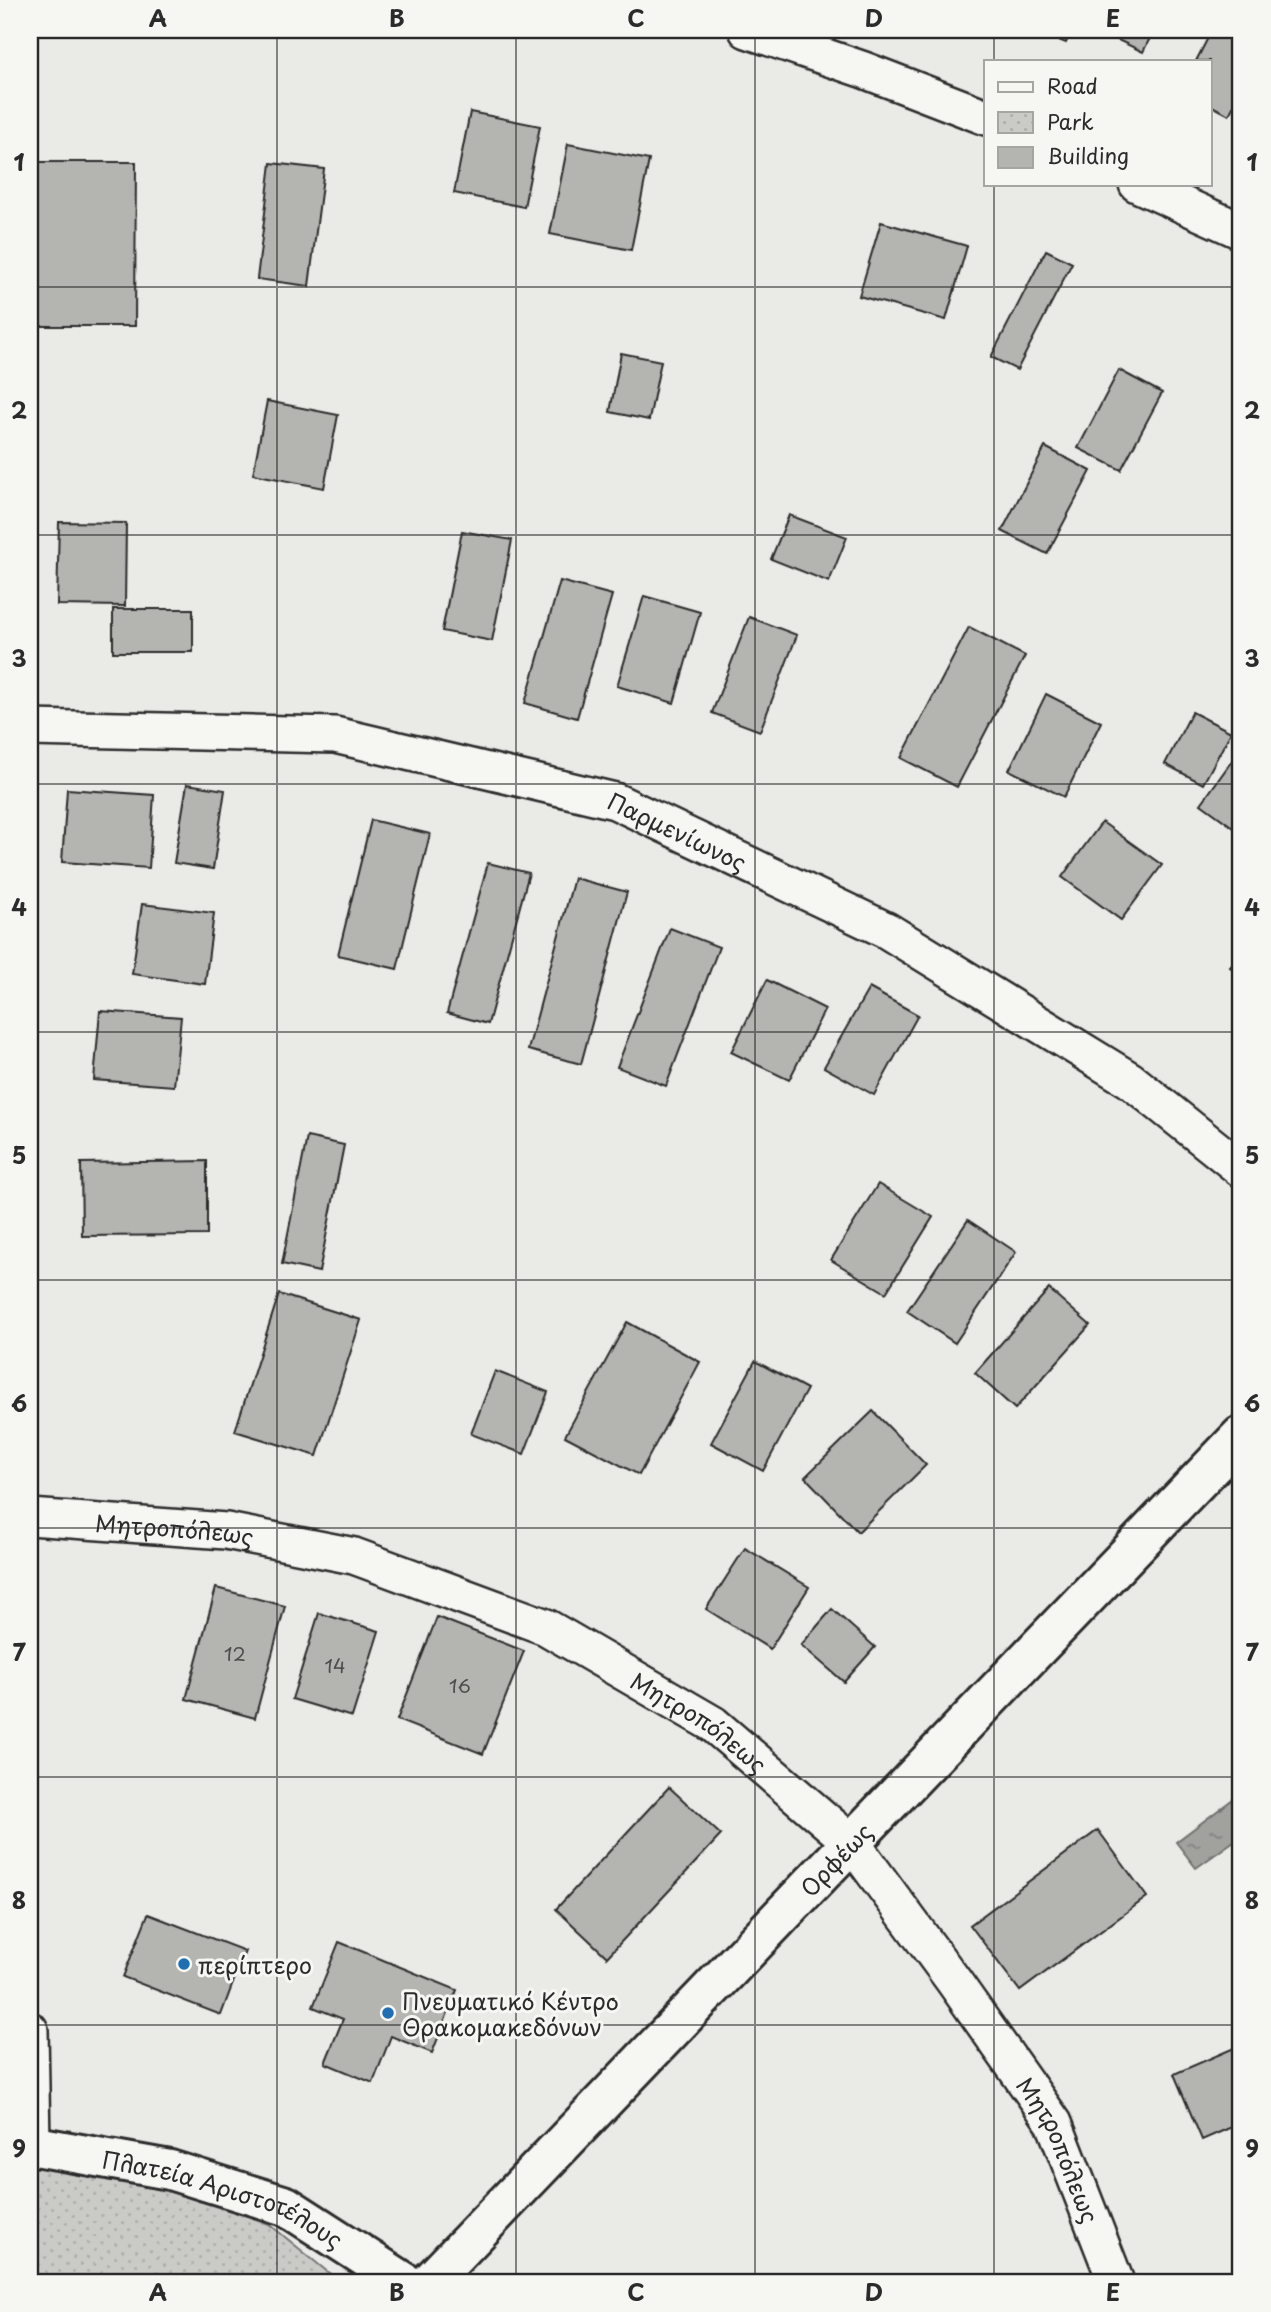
<svg xmlns="http://www.w3.org/2000/svg" width="1271" height="2312" font-family="'Playpen Sans',sans-serif">
  <defs>
    <pattern id="park-dots" width="8" height="8" patternUnits="userSpaceOnUse" patternTransform="scale(1.75)"><rect width="8" height="8" fill="#cacac7"/><path d="M2 2h.1M6 6h.1" fill="none" stroke="#aeaeab" stroke-width="1.8" stroke-linecap="round"/></pattern>
    <pattern id="water-ripples" width="26" height="14" patternUnits="userSpaceOnUse" patternTransform="scale(1.75)"><rect width="26" height="14" fill="#a1a19e"/><path d="M2 4q2-2 4 0t4 0M15 11q2-2 4 0t4 0" fill="none" stroke="#838381"/></pattern>
  </defs>
  <rect width="100%" height="100%" fill="#eaeae6"/>
  <filter id="ink" filterUnits="userSpaceOnUse"><feTurbulence type="fractalNoise" baseFrequency=".0143" numOctaves="2"/><feDisplacementMap in="SourceGraphic" scale="14" xChannelSelector="R" yChannelSelector="G"/><feConvolveMatrix kernelMatrix="1 2 1 2 8 2 1 2 1" color-interpolation-filters="sRGB"/></filter>
  <g filter="url(#ink)">
    <!-- park -->
    <polygon fill="url(#park-dots)" stroke="#7a7a79" stroke-width="2" points="30,2160 117,2167 269,2224 340,2282 30,2282"/>
    <!-- water -->
    <polygon fill="url(#water-ripples)" stroke="#727270" stroke-width="2" points="1241,1793 1241,1836 1196,1868 1176,1842"/>
    <!-- building -->
    <g fill="#b4b4b1" stroke="#2b2b2b" stroke-width="2">
      <polygon points="1033,30 1071,30 1066,43"/>
      <polygon points="1097,30 1154,30 1143,52"/>
      <polygon points="1212,30 1241,30 1241,91 1229,115 1210,105 1210,61 1196,61"/>
      <polygon points="470,112 540,126 524,207 454,193"/>
      <polygon points="568,144 649,160 631,250 550,234"/>
      <polygon points="34,162 136,162 135,326 33,326"/>
      <polygon points="271,163 324,169 309,286 257,279"/>
      <polygon points="881,222 967,246 946,320 859,296"/>
      <polygon points="1046,250 1072,263 1017,370 991,357"/>
      <polygon points="621,353 661,361 649,420 610,412"/>
      <polygon points="1119,370 1162,393 1121,470 1078,448"/>
      <polygon points="267,401 338,415 324,488 253,474"/>
      <polygon points="1045,447 1091,471 1047,554 1002,531"/>
      <polygon points="789,515 847,537 829,582 771,559"/>
      <polygon points="59,522 126,523 125,606 57,605"/>
      <polygon points="462,531 512,540 492,641 442,631"/>
      <polygon points="560,581 612,595 577,718 525,703"/>
      <polygon points="644,596 700,612 674,703 617,686"/>
      <rect x="113" y="609" width="80" height="43"/>
      <polygon points="749,617 797,635 760,731 712,713"/>
      <polygon points="969,627 1025,656 957,787 901,758"/>
      <polygon points="1046,694 1101,722 1064,797 1009,770"/>
      <polygon points="1192,712 1231,732 1203,784 1165,764"/>
      <polygon points="1241,748 1241,833 1201,804"/>
      <polygon points="187,784 225,790 213,869 174,863"/>
      <polygon points="67,789 154,795 149,868 62,862"/>
      <polygon points="371,820 430,834 397,969 338,955"/>
      <polygon points="1102,822 1162,865 1121,920 1062,877"/>
      <polygon points="488,863 529,873 488,1024 447,1013"/>
      <polygon points="574,878 627,892 581,1064 528,1050"/>
      <polygon points="142,904 214,913 205,984 132,974"/>
      <polygon points="670,928 719,947 666,1086 617,1067"/>
      <polygon points="1241,952 1241,975 1230,967"/>
      <polygon points="767,980 825,1009 789,1080 731,1052"/>
      <polygon points="869,988 918,1015 874,1095 824,1067"/>
      <polygon points="100,1011 181,1017 174,1086 94,1080"/>
      <polygon points="307,1137 344,1145 319,1272 282,1264"/>
      <polygon points="207,1161 207,1235 82,1236 81,1163"/>
      <polygon points="878,1184 933,1217 886,1293 831,1260"/>
      <polygon points="968,1220 1016,1252 955,1343 907,1311"/>
      <polygon points="1049,1289 1090,1325 1015,1409 975,1373"/>
      <polygon points="279,1294 361,1320 317,1456 235,1431"/>
      <polygon points="627,1322 700,1362 639,1475 565,1436"/>
      <polygon points="755,1361 807,1389 763,1471 711,1443"/>
      <polygon points="495,1371 548,1392 524,1454 471,1434"/>
      <polygon points="873,1411 926,1465 858,1532 805,1477"/>
      <polygon points="745,1548 809,1587 770,1649 706,1609"/>
      <polygon points="216,1588 285,1606 255,1718 186,1699"/>
      <polygon points="832,1609 875,1647 844,1682 801,1645"/>
      <polygon points="319,1613 379,1631 352,1717 292,1699"/>
      <polygon points="437,1617 524,1651 483,1754 397,1720"/>
      <polygon points="669,1787 721,1835 607,1957 556,1909"/>
      <polygon points="1098,1830 1147,1897 1020,1991 970,1925"/>
      <polygon points="148,1914 245,1951 221,2015 123,1977"/>
      <polygon points="339,1942 457,1990 432,2053 391,2036 373,2083 325,2063 343,2019 313,2007"/>
      <polygon points="1241,2045 1241,2123 1202,2140 1174,2074"/>
    </g>
    <g fill="none" stroke-linecap="round" stroke-linejoin="round">
      <!-- street casing -->
      <g stroke="#2b2b2b" stroke-width="40">
        <g id="street">
          <polyline points="747,30 864,70 986,117"/>
          <polyline points="1137,184 1241,231"/>
          <path id="s1" d="M30,728l305,7 280,66 271,129 244,150 111,89"/>
          <path id="s2" d="M30,1517l196,14 128,25 192,71 167,97 139,119 101,137 101,143 62,159"/>
          <polyline points="30,2030 32,2144"/>
        </g>
      </g>
      <!-- secondary casing -->
      <g stroke="#2b2b2b" stroke-width="44">
        <g id="secondary">
          <path id="s3" d="M30,2145l140,25 116,36 118,76"/>
          <path id="s4" d="M430,2282l811,-846"/>
        </g>
      </g>
      <!-- street -->
      <use href="#street" stroke="#f6f6f2" stroke-width="35"/>
      <!-- secondary -->
      <use href="#secondary" stroke="#f6f6f2" stroke-width="38"/>
    </g>
  </g>
  <!-- grid -->
  <path fill="none" stroke="#2b2b2b" stroke-width="2" stroke-opacity="0.55" d="M277,30v2252M516,30v2252M755,30v2252M994,30v31M994,184v2098M30,287h1211M30,535h1211M30,784h1211M30,1032h1211M30,1280h1211M30,1528h1211M30,1777h1211M30,2025h1211"/>
  <!-- markers -->
  <g fill="#1f6fb2" stroke="#f6f6f2" stroke-width="2.5">
    <circle cx="184" cy="1964" r="7"/>
    <circle cx="388" cy="2013" r="7"/>
  </g>
  <g text-anchor="middle" dominant-baseline="central" stroke-width="6" stroke-linejoin="round" paint-order="stroke">
    <!-- number labels -->
    <g font-size="19" fill="#4d4d4c">
      <text x="235" y="1653">12</text>
      <text x="335" y="1665">14</text>
      <text x="460" y="1685">16</text>
    </g>
    <!-- street labels -->
    <g font-size="23" fill="#2b2b2b" stroke="#f6f6f2">
      <text stroke="none"><textPath href="#s1" startOffset="662">Παρμενίωνος</textPath></text>
      <text stroke="none"><textPath href="#s2" startOffset="145">Μητροπόλεως</textPath></text>
      <text stroke="none"><textPath href="#s2" startOffset="712">Μητροπόλεως</textPath></text>
      <text stroke="none"><textPath href="#s4" startOffset="586">Ορφέως</textPath></text>
      <text stroke="none"><textPath href="#s2" startOffset="1279">Μητροπόλεως</textPath></text>
      <text stroke="none"><textPath href="#s3" startOffset="201">Πλατεία Αριστοτέλους</textPath></text>
    </g>
    <!-- poi labels -->
    <g font-size="23" fill="#2b2b2b" stroke="#f6f6f2" text-anchor="start">
      <text x="198" y="1964">περίπτερο</text>
      <text x="402" y="2000">Πνευματικό Κέντρο<tspan x="402" dy="26">Θρακομακεδόνων</tspan></text>
    </g>
  </g>
  <!-- margin -->
  <rect width="1271" height="2312" fill="none" stroke="#f6f6f2" stroke-width="77"/>
  <!-- legend -->
  <rect x="984" y="60" width="228" height="126" fill="#f6f6f2" stroke="#a5a5a2" stroke-width="2"/>
  <rect x="998" y="82" width="35" height="10" fill="#f6f6f2" stroke="#a5a5a2" stroke-width="2"/>
  <text x="1047" y="94" font-size="21" fill="#2b2b2b">Road</text>
  <rect x="998" y="112" width="35" height="21" fill="url(#park-dots)" stroke="#a5a5a2" stroke-width="2"/>
  <text x="1047" y="130" font-size="21" fill="#2b2b2b">Park</text>
  <rect x="998" y="147" width="35" height="21" fill="#b4b4b1" stroke="#a5a5a2" stroke-width="2"/>
  <text x="1047" y="164" font-size="21" fill="#2b2b2b">Building</text>
  <rect x="38" y="38" width="1194" height="2236" fill="none" stroke="#2b2b2b" stroke-width="2.5"/>
  <g font-size="23" text-anchor="middle" font-weight="bold" fill="#2b2b2b">
    <text x="158" y="27">A</text>
    <text x="397" y="27">B</text>
    <text x="636" y="27">C</text>
    <text x="874" y="27">D</text>
    <text x="1113" y="27">E</text>
    <text x="19" y="171">1</text>
    <text x="1252" y="171">1</text>
    <text x="19" y="419">2</text>
    <text x="1252" y="419">2</text>
    <text x="19" y="667">3</text>
    <text x="1252" y="667">3</text>
    <text x="19" y="916">4</text>
    <text x="1252" y="916">4</text>
    <text x="19" y="1164">5</text>
    <text x="1252" y="1164">5</text>
    <text x="19" y="1412">6</text>
    <text x="1252" y="1412">6</text>
    <text x="19" y="1661">7</text>
    <text x="1252" y="1661">7</text>
    <text x="19" y="1909">8</text>
    <text x="1252" y="1909">8</text>
    <text x="19" y="2157">9</text>
    <text x="1252" y="2157">9</text>
    <text x="158" y="2301">A</text>
    <text x="397" y="2301">B</text>
    <text x="636" y="2301">C</text>
    <text x="874" y="2301">D</text>
    <text x="1113" y="2301">E</text>
  </g>
</svg>
